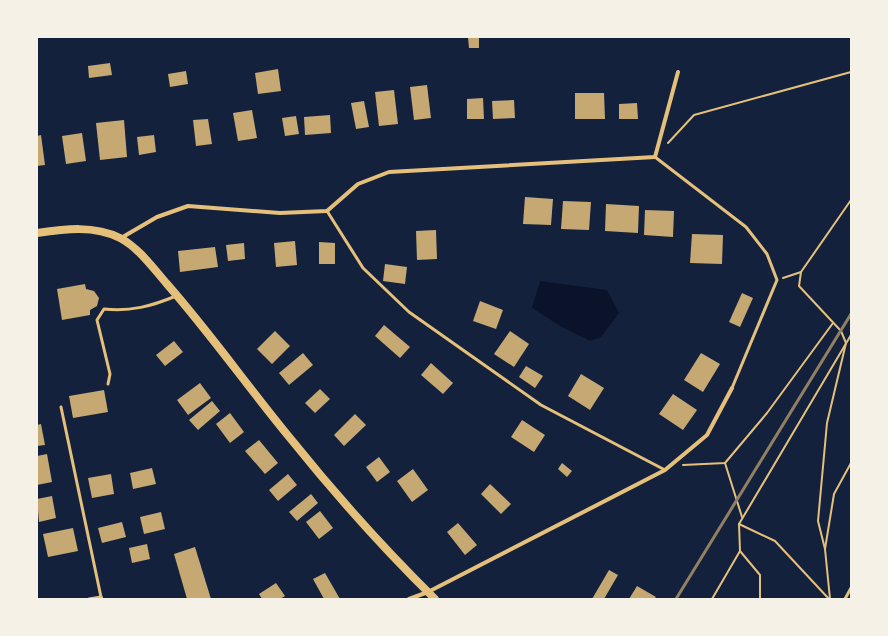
<svg xmlns="http://www.w3.org/2000/svg" width="888" height="636" font-family="'Sofia Sans Condensed',sans-serif">
  <rect width="100%" height="100%" fill="#14213d"/>
  <!-- water -->
  <polygon fill="#0b132b" points="540,281 607,290 619,313 601,337 590,341 560,326 532,308"/>
  <!-- building -->
  <g fill="#c6a872">
    <polygon points="468,38 479,38 479,48 469,48"/>
    <polygon points="110,63 112,75 89,78 88,66"/>
    <polygon points="278,69 281,91 258,94 255,73"/>
    <polygon points="186,71 188,84 170,87 168,74"/>
    <polygon points="427,85 431,118 414,120 410,87"/>
    <polygon points="394,90 398,124 379,126 375,92"/>
    <polygon points="575,93 604,93 605,119 575,119"/>
    <polygon points="483,98 484,119 467,119 467,99"/>
    <polygon points="514,100 515,118 493,119 492,101"/>
    <polygon points="364,101 369,127 356,129 351,103"/>
    <polygon points="637,103 638,119 619,119 619,104"/>
    <polygon points="252,110 257,138 238,141 233,113"/>
    <polygon points="330,115 331,133 305,135 304,117"/>
    <polygon points="296,116 299,134 285,136 282,118"/>
    <polygon points="208,119 212,144 196,146 193,120"/>
    <polygon points="124,120 127,157 100,160 96,123"/>
    <polygon points="82,133 86,161 66,164 62,136"/>
    <polygon points="41,135 45,165 37,166 37,136"/>
    <polygon points="154,135 156,152 139,155 137,137"/>
    <polygon points="525,197 553,199 551,225 523,224"/>
    <polygon points="563,201 591,202 589,230 561,229"/>
    <polygon points="606,204 639,206 638,233 605,231"/>
    <polygon points="645,210 674,211 673,237 644,235"/>
    <polygon points="436,230 437,259 417,260 416,231"/>
    <polygon points="692,234 723,235 722,264 690,263"/>
    <polygon points="295,241 297,265 276,267 274,243"/>
    <polygon points="319,242 335,243 335,264 319,264"/>
    <polygon points="244,243 245,259 228,261 226,245"/>
    <polygon points="215,247 218,267 180,272 178,251"/>
    <polygon points="385,264 407,267 405,284 383,281"/>
    <polygon points="85,284 86,289 94,291 99,298 97,306 90,310 90,315 62,320 57,289"/>
    <polygon points="742,293 753,298 740,327 729,322"/>
    <polygon points="480,301 503,310 496,329 473,321"/>
    <polygon points="384,325 410,347 400,358 375,336"/>
    <polygon points="275,331 290,346 272,364 257,349"/>
    <polygon points="510,331 529,344 514,367 494,354"/>
    <polygon points="174,341 183,352 165,366 156,355"/>
    <polygon points="303,353 313,365 289,385 279,373"/>
    <polygon points="701,353 720,364 703,392 684,380"/>
    <polygon points="431,363 453,383 443,394 421,375"/>
    <polygon points="526,366 543,376 535,388 519,377"/>
    <polygon points="581,374 604,388 590,410 568,396"/>
    <polygon points="200,383 211,398 188,415 177,400"/>
    <polygon points="320,389 330,399 315,413 305,403"/>
    <polygon points="104,390 108,412 73,418 69,396"/>
    <polygon points="673,394 697,410 683,430 659,414"/>
    <polygon points="212,401 220,411 198,430 189,420"/>
    <polygon points="230,413 244,432 230,443 216,424"/>
    <polygon points="355,414 366,425 344,446 334,435"/>
    <polygon points="522,420 545,435 534,452 511,437"/>
    <polygon points="41,424 45,445 37,446 37,425"/>
    <polygon points="259,440 278,463 265,474 245,451"/>
    <polygon points="47,454 52,482 37,485 37,456"/>
    <polygon points="379,457 390,472 377,482 366,467"/>
    <polygon points="562,463 572,471 567,477 558,469"/>
    <polygon points="152,468 156,484 133,489 130,473"/>
    <polygon points="413,469 428,490 412,502 397,481"/>
    <polygon points="111,474 114,494 92,498 88,478"/>
    <polygon points="288,474 297,485 278,501 269,490"/>
    <polygon points="490,484 511,504 501,514 481,494"/>
    <polygon points="311,494 318,503 297,521 289,512"/>
    <polygon points="52,496 56,518 39,522 37,499"/>
    <polygon points="320,511 333,528 319,539 306,522"/>
    <polygon points="161,512 165,529 144,534 140,517"/>
    <polygon points="122,522 126,537 102,543 98,528"/>
    <polygon points="458,523 477,545 465,555 447,532"/>
    <polygon points="73,528 78,551 48,557 43,534"/>
    <polygon points="147,544 150,559 132,563 129,548"/>
    <polygon points="195,547 211,599 187,599 174,554"/>
    <polygon points="609,570 618,575 604,599 592,599"/>
    <polygon points="325,573 340,599 324,599 313,579"/>
    <polygon points="276,583 285,596 280,599 262,599 259,594"/>
    <polygon points="637,586 656,597 654,599 629,599"/>
  </g>
  <g fill="none" stroke-linecap="round" stroke-linejoin="round">
    <!-- path -->
    <g stroke="#e5c07b" stroke-width="2">
      <polyline points="668,143 694,115 851,72"/>
      <polyline points="801,272 799,286 841,331 846,343 827,423 818,521 825,549"/>
      <polyline points="783,278 801,272 851,200"/>
      <polyline points="725,463 742,517"/>
      <polyline points="683,465 725,463 767,413 833,323"/>
      <polyline points="739,524 775,541 829,599"/>
      <polyline points="740,551 760,575 760,599"/>
      <polyline points="712,599 740,551 739,524 851,335"/>
      <polyline points="830,599 825,549 834,494 851,463"/>
    </g>
    <!-- service -->
    <g stroke="#e5c07b" stroke-width="3">
      <polyline points="655,157 746,227 767,254 777,280 732,388"/>
      <polyline points="327,211 363,268 409,312 541,405 665,470"/>
      <path d="M108,384l2,-10 -13,-54 7,-11c26,3 48,-3 72,-13"/>
      <polyline points="61,407 101,597"/>
      <polyline points="89,599 101,597 102,599"/>
      <polyline points="845,599 851,588"/>
    </g>
    <!-- minor -->
    <g stroke="#e5c07b" stroke-width="4">
      <polyline points="121,238 157,217 188,206 280,213 327,211 358,184 389,172 655,157 678,72"/>
      <polyline points="409,599 428,592 665,470 707,435 732,388"/>
    </g>
    <!-- secondary -->
    <path stroke="#e5c07b" stroke-width="8" d="M37,233c28,-4 57,-8 83,5 19,10 33,30 47,46 43,49 81,103 123,154 45,56 93,110 145,161"/>
    <!-- rail -->
    <polyline stroke="#918062" stroke-width="3" points="676,599 851,314"/>
  </g>
  <!-- border -->
  <rect width="888" height="636" fill="none" stroke="#f6f1e7" stroke-width="76"/>
</svg>
